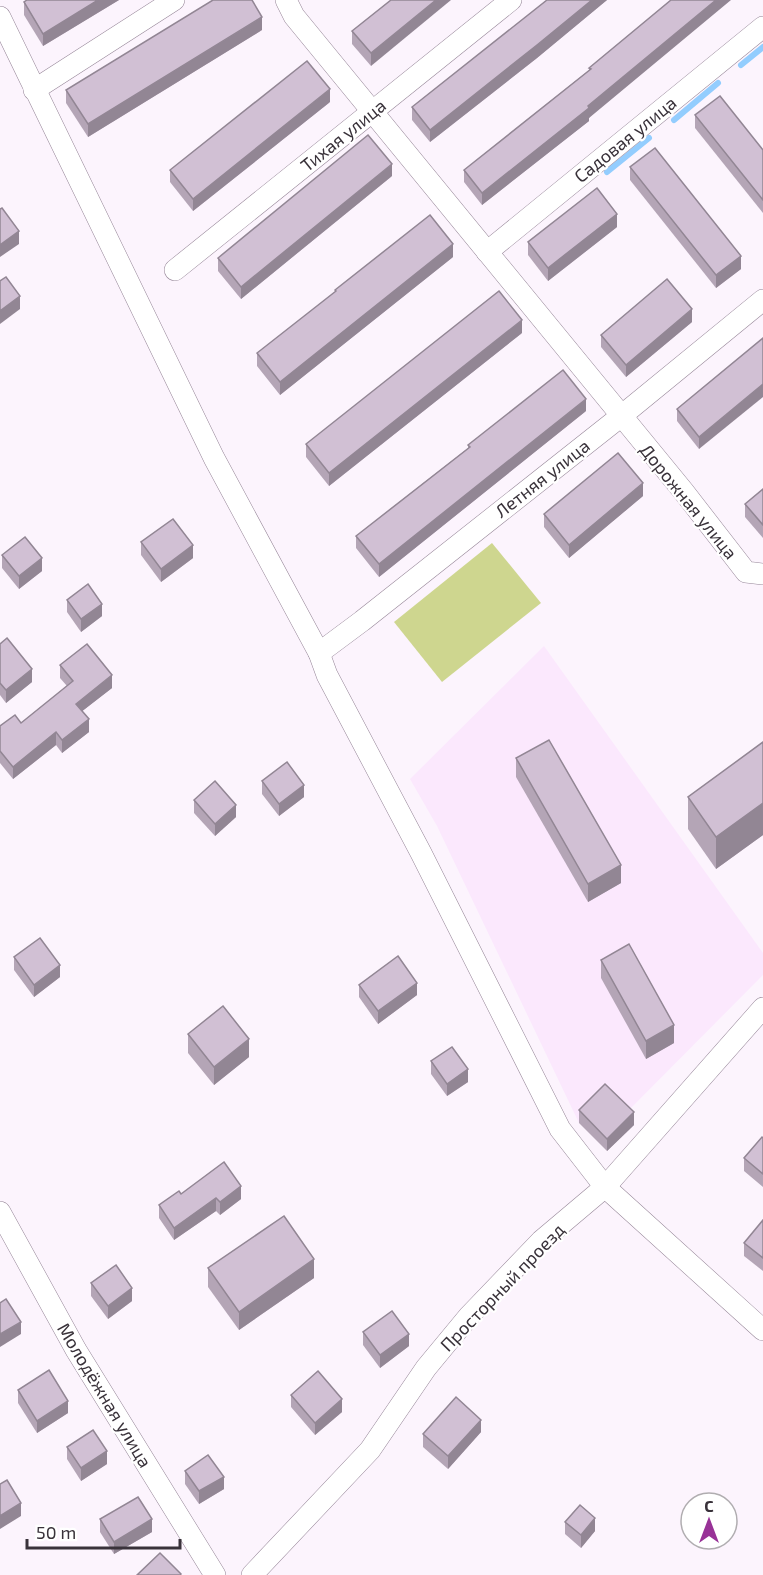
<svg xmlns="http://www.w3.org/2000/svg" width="763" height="1575" font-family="'Exo 2',sans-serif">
  <rect width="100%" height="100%" fill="#fcf4fd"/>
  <!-- built -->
  <polygon fill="#fbe8fd" points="544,646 763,953 763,975 624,1115 579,1123 437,826 410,779"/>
  <!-- green -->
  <polygon fill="#ced68f" points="492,543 541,603 442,682 394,622"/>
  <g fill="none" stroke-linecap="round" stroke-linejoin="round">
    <!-- stream -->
    <g stroke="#93cdfe" stroke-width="6">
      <polyline points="741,65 763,47"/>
      <polyline points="674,120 718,83"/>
      <polyline points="607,172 649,138"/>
    </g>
    <!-- street casing -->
    <g stroke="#968698" stroke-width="22">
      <g id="street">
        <polyline points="286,0 294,16 684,492 746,572 763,574"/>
        <polyline points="0,17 214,458 319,653 327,675 421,853 560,1129 605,1187 763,1330"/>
        <polyline points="34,90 174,0"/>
        <polyline points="487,252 763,27"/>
        <polyline points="175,270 511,0"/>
        <polyline points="319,653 362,621 620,417 763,300"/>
        <polyline points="0,1212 76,1350 215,1575"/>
        <polyline points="252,1575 370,1450 426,1368 469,1316 541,1241 605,1187 763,1008"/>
      </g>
    </g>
    <!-- street -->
    <use href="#street" stroke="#fff" stroke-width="21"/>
  </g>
  <!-- wall -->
  <g fill="#b4a5b6">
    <polygon points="27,0 119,0 43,46 24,15 24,2"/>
    <polygon points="391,0 371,66 352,44 352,31"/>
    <polygon points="547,0 607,0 537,58 430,142 412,120 412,107"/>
    <polygon points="671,0 589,118 589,121 482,205 464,182 464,170 589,70 589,68"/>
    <polygon points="262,30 88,137 66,103 66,90"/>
    <polygon points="330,102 193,211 170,182 170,170"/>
    <polygon points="695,115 763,150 763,213 695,128"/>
    <polygon points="630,167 741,269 716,288 630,180"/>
    <polygon points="392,176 241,299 218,271 218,258"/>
    <polygon points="617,227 548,281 528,255 528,242"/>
    <polygon points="453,257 280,395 257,366 257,353 335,292 335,290"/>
    <polygon points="692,322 626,377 601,347 601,335"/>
    <polygon points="522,333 329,486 306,457 306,444"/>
    <polygon points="763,338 699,449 677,421 677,409"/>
    <polygon points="586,411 379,577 356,548 356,536 468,448 468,445"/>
    <polygon points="763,489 763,538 745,517 745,504"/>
    <polygon points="643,496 569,558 544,527 544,514"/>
    <polygon points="141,542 193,558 161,582 141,555"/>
    <polygon points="2,555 42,571 19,589 2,568"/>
    <polygon points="67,600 102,616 81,632 67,612"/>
    <polygon points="0,644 32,682 6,703 0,695"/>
    <polygon points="60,665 112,688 82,711 89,732 62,753 56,745 13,779 0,763 0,726 21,723 67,686 60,678"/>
    <polygon points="763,742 763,835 716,869 688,829 688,797"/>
    <polygon points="516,758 621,883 588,902 516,777"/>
    <polygon points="262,781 304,797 279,816 262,794"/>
    <polygon points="194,800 236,817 215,836 194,813"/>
    <polygon points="14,957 60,977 34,997 14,970"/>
    <polygon points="601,960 674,1043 646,1059 601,978"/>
    <polygon points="359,985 417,995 378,1024 359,997"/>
    <polygon points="188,1034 249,1057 214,1085 188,1053"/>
    <polygon points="431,1061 468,1082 447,1096 431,1074"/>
    <polygon points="579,1110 634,1125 607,1151 579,1123"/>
    <polygon points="763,1138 763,1187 744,1171 744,1158"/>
    <polygon points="181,1194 241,1199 220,1215 216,1211 174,1240 159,1218 159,1205"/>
    <polygon points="763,1220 763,1271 744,1256 744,1243"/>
    <polygon points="208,1268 314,1278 239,1330 208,1287"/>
    <polygon points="91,1283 132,1301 108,1319 91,1296"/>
    <polygon points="363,1332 409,1346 380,1368 363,1345"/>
    <polygon points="18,1390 68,1413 37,1433 18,1403"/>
    <polygon points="291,1395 342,1412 315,1435 291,1407"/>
    <polygon points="481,1432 448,1469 423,1447 423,1434"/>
    <polygon points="67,1447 107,1464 81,1481 67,1459"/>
    <polygon points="185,1471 224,1489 199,1504 185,1484"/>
    <polygon points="100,1519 152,1532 114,1554 100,1532"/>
    <polygon points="565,1522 595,1531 581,1548 565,1534"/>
  </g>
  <!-- shaded-wall -->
  <g fill="#928694">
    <polygon points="98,0 119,0 43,46 43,34"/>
    <polygon points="436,0 451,0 371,66 371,53"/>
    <polygon points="592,0 607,0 537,58 430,142 430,130"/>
    <polygon points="716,0 731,0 589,118 589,121 482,205 482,193"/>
    <polygon points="262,17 262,30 88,137 88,124"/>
    <polygon points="330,89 330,102 193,211 193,199"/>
    <polygon points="392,164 392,176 241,299 241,287"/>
    <polygon points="617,214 617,227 548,281 548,268"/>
    <polygon points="19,231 19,244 0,257 0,245"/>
    <polygon points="453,244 453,257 280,395 280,382"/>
    <polygon points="741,256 741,269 716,288 716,275"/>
    <polygon points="20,296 20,309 0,324 0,311"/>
    <polygon points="692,309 692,322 626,377 626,365"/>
    <polygon points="522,320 522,333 329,486 329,473"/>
    <polygon points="763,384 763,397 699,449 699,437"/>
    <polygon points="586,399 586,411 379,577 379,564"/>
    <polygon points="643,483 643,496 569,558 569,545"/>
    <polygon points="193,545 193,558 161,582 161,569"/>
    <polygon points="42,558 42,571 19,589 19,576"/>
    <polygon points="102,604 102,616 81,632 81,619"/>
    <polygon points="32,669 32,682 6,703 6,690"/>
    <polygon points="112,675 112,688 76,716 76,704"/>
    <polygon points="89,719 89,732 62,753 62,740"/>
    <polygon points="56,732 56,745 13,779 13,767"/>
    <polygon points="304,785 304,797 279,816 279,804"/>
    <polygon points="763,803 763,835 716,869 716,837"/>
    <polygon points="236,805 236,817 215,836 215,824"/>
    <polygon points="621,865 621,883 588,902 588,884"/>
    <polygon points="60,965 60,977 34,997 34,985"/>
    <polygon points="417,983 417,995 378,1024 378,1011"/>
    <polygon points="674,1025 674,1043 646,1059 646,1041"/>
    <polygon points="249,1039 249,1057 214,1085 214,1067"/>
    <polygon points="468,1069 468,1082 447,1096 447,1084"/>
    <polygon points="634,1112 634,1125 607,1151 607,1139"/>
    <polygon points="241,1186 241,1199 220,1215 220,1202"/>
    <polygon points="216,1198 216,1211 174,1240 174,1228"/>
    <polygon points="314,1259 314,1278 239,1330 239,1312"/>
    <polygon points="132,1288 132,1301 108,1319 108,1306"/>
    <polygon points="21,1322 21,1334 0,1347 0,1334"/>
    <polygon points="409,1334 409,1346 380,1368 380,1355"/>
    <polygon points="342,1399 342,1412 315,1435 315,1423"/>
    <polygon points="68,1401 68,1413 37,1433 37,1421"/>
    <polygon points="481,1420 481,1432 448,1469 448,1456"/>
    <polygon points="107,1451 107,1464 81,1481 81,1468"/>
    <polygon points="224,1477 224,1489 199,1504 199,1491"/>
    <polygon points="21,1503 21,1516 0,1529 0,1516"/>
    <polygon points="595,1518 595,1531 581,1548 581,1535"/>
    <polygon points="152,1519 152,1532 114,1554 114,1542"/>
  </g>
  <!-- building -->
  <g fill="#d1c0d4" stroke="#928694" stroke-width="1.5">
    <polygon points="27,0 98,0 43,34 24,2"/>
    <polygon points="213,0 252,0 262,17 88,124 66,90"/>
    <polygon points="391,0 436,0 371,53 352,31"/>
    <polygon points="547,0 592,0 537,45 430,130 412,107"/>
    <polygon points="671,0 716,0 588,106 589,108 482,193 464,170 591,69 589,68"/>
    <polygon points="307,61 330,89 193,199 170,170"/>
    <polygon points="720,96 763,150 763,200 695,115"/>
    <polygon points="368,135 392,164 241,287 218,258"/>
    <polygon points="655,148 741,256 716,275 630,167"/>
    <polygon points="597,188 617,214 548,268 528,242"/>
    <polygon points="2,208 19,231 0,245 0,209"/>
    <polygon points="430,215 453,244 280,382 257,353 336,291 335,290"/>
    <polygon points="6,277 20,296 0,311 0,281"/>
    <polygon points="667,279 692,309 626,365 601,335"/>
    <polygon points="499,291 522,320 329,473 306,444"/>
    <polygon points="763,338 763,384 699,437 677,409"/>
    <polygon points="563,370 586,399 379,564 356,536 470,447 468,445"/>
    <polygon points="618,453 643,483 569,545 544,514"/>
    <polygon points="763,489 763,525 745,504"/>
    <polygon points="173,519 193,545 161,569 141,542"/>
    <polygon points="25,537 42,558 19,576 2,555"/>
    <polygon points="88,584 102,604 81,619 67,600"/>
    <polygon points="7,638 32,669 6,690 0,683 0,644"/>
    <polygon points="87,644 112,675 76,704 89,719 62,740 56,732 13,767 0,751 0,726 15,715 21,723 73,681 60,665"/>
    <polygon points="549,740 621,865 588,884 516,758"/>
    <polygon points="763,742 763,803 716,837 688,797"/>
    <polygon points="287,762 304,785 279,804 262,781"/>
    <polygon points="215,781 236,805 215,824 194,800"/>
    <polygon points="40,938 60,965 34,985 14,957"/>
    <polygon points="629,944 674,1025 646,1041 601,960"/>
    <polygon points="398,956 417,983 378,1011 359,985"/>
    <polygon points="223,1006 249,1039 214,1067 188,1034"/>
    <polygon points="452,1047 468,1069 447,1084 431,1061"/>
    <polygon points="605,1084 634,1112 607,1139 579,1110"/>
    <polygon points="762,1137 763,1138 763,1174 744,1158"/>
    <polygon points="224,1162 241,1186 220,1202 216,1198 174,1228 159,1205 179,1191 181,1194"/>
    <polygon points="284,1216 314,1259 239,1312 208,1268"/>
    <polygon points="763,1220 763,1258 744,1243"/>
    <polygon points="116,1265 132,1288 108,1306 91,1283"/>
    <polygon points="6,1299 21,1322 0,1334 0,1303"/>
    <polygon points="392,1311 409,1334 380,1355 363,1332"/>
    <polygon points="49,1370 68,1401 37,1421 18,1390"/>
    <polygon points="318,1371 342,1399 315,1423 291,1395"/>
    <polygon points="456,1397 481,1420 448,1456 423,1434"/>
    <polygon points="93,1430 107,1451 81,1468 67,1447"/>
    <polygon points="208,1455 224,1477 199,1491 185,1471"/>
    <polygon points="7,1480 21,1503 0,1516 0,1484"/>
    <polygon points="138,1497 152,1519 114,1542 100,1519"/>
    <polygon points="580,1505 595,1518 581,1535 565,1522"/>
    <polygon points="160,1553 181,1574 180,1575 137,1575"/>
  </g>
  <g text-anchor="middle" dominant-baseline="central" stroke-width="4.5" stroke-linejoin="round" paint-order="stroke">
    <!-- street labels -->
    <g font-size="18" fill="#39323a" stroke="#fff">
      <text transform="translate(343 135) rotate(-39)">Тихая улица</text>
      <text transform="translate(625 139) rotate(-39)">Садовая улица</text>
      <text transform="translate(542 478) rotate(-38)">Летняя улица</text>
      <text transform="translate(689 501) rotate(51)">Дорожная улица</text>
      <text transform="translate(502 1287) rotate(-46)">Просторный проезд</text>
      <text transform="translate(105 1395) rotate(59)">Молодёжная улица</text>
    </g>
  </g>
  <!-- north arrow -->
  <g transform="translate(709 1521)"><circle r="28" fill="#ffffff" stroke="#b0adb0" stroke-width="1.5"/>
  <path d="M0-4.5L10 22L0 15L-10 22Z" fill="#983297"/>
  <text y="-9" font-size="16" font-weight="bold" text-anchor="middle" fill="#39323a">С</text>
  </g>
  <!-- scale -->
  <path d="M27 1539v9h153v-9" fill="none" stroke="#39323a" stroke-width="3"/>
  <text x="36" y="1539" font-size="18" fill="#39323a" stroke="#ffffff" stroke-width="4.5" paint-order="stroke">50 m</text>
</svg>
